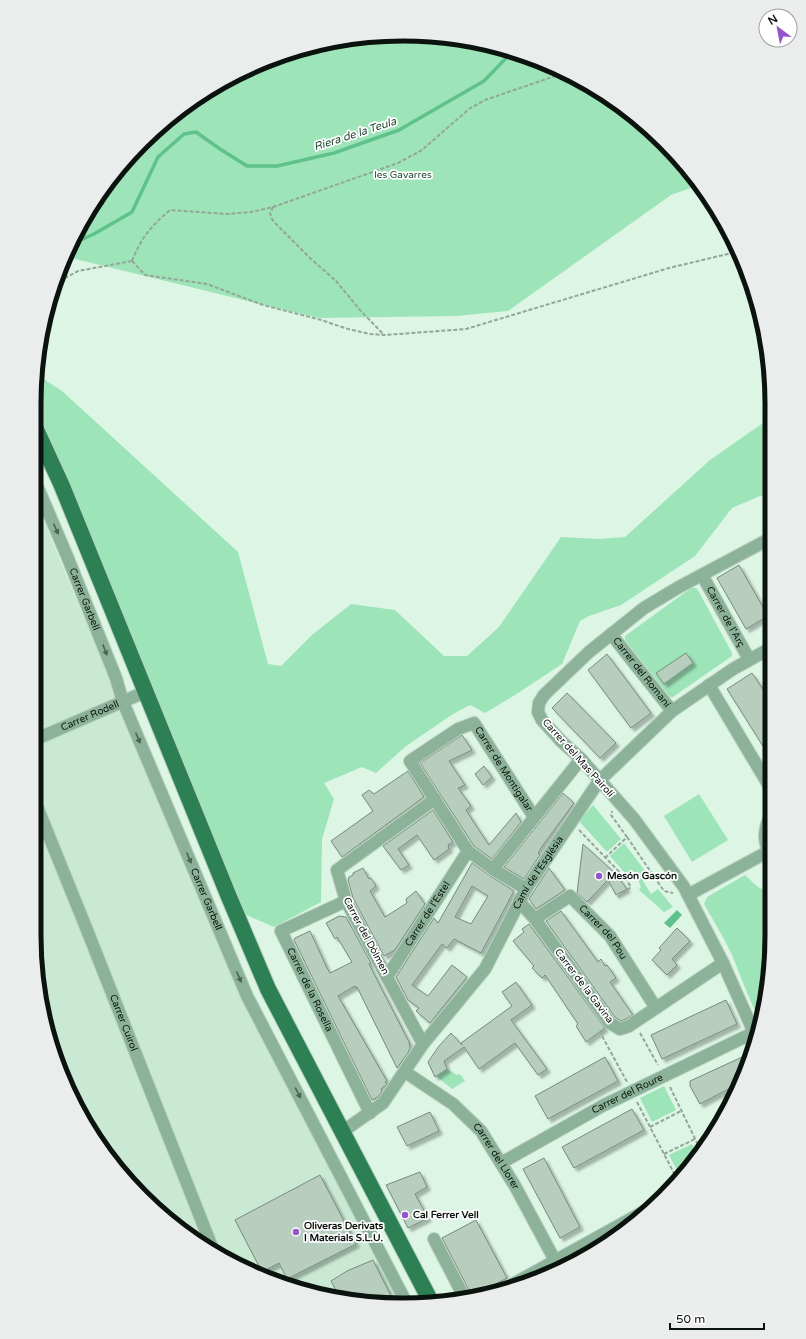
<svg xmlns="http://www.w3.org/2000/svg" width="806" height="1339" font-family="'Varela Round',sans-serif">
  <defs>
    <filter id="shadow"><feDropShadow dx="3.5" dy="3.5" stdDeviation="1" flood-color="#0004"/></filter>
  </defs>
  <rect width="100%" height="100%" fill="#ddf5e5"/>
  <!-- built -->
  <polygon fill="#cae9d5" points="35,500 243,999 402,1305 285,1285 179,1229 110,1160 54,1054 34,936"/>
  <!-- green -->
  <g fill="#9de4b8">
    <polygon points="403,34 475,41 544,62 608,96 680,160 699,185 671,195 508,311 456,316 318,318 67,257 96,198 142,142 198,96 262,62 331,41"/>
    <polygon points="36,374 62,391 238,552 268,664 281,666 312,635 351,604 395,610 444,656 467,656 499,627 561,537 598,539 625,537 710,460 763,423 771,421 771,497 760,496 732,508 695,556 621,605 589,616 580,621 562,664 515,695 485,713 470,705 453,714 406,746 376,773 362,767 324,783 334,799 322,839 321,902 274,927 235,910 62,486 35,404"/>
    <polygon points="691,588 696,588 699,592 732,653 732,656 673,697 670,697 625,640 625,636"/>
    <polygon points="699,794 728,840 692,862 664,816"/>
    <polygon points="593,805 621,839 607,852 579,821"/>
    <polygon points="624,843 649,876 643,881 651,894 658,889 673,907 664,912 639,890 641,887 639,882 630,874 627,875 610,856"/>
    <path d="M745,875l13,12 13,7v66l-11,57c-8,-7 -23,-52 -29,-64 -8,-17 -18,-33 -27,-49l3,-7z"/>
    <polygon points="447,1069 457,1075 460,1074 465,1081 452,1089 436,1076"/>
    <polygon points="664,1086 676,1110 652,1122 640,1098"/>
    <polygon points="692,1144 697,1154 679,1174 669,1155"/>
  </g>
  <!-- water -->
  <polygon fill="#5fc28a" points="677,910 682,915 670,928 664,923"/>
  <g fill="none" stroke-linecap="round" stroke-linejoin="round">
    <!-- stream -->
    <polyline stroke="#5fc28a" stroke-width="3.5" points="74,243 94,234 132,212 158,157 184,134 196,132 220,149 247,166 277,166 334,153 399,130 484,81 512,52"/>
  </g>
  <!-- building -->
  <g fill="#b7cebf" stroke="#768b7d" fill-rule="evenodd" filter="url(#shadow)">
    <polygon points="739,565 768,616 746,629 717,578"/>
    <polygon points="686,653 693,663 664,684 656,673"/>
    <polygon points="607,654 651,713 631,728 588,670"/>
    <polygon points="752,673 764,691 771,711 771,759 727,689"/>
    <polygon points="567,693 616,743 600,758 552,708"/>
    <polygon points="462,735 472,750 449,761 465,785 458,788 471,806 466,810 477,827 489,845 516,813 521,822 492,859 474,846 420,763"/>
    <polygon points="484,766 492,777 483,785 475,774"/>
    <polygon points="408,771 424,797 342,857 331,841 373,811 362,795 369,790 374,794"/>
    <polygon points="563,793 574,803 543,845 538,853 540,855 524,879 504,867"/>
    <polygon points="433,810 453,842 448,845 449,849 434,860 417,835 398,849 409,865 401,870 383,846"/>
    <polygon points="583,844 615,873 627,889 616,895 608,880 587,902 577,893"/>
    <path d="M472,863l17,12 25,16 -33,62 -27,-14 -7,9 -5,-4 -30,41 16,11 24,-31 15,12 -37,46 -14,-12 3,-3 -11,-8 -12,-23 38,-59 4,5zM472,886l16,10 -17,28 -16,-7z"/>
    <polygon points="363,868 369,879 371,878 376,886 370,891 385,917 407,903 406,899 416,891 425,904 395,950 384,956 353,898 348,880 349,877 353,875 353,873"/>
    <polygon points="549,868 565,890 536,909 529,899"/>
    <polygon points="561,911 598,962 601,959 605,966 607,965 616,978 610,982 633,1015 626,1019 621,1021 615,1017 546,921"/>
    <polygon points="339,916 346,917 371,963 369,964 409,1042 410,1048 408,1053 397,1068 357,987 356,988 355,986 338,996 387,1081 385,1082 387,1084 381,1089 382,1091 378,1097 372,1100 294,940 295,938 310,931 327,968 330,973 352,962 337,937 335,939 326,923"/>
    <polygon points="529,924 605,1028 586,1042 576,1026 578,1024 545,975 542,978 532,968 534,966 513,941 524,932 522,929"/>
    <polygon points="677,928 690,941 672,959 677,965 667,975 652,960 661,950 659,948"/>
    <polygon points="516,982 532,1005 511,1020 547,1069 538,1075 515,1043 479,1069 464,1047 444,1061 447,1069 435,1077 428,1062 439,1046 451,1033 462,1045 461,1043 512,1006 502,992"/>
    <polygon points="726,1000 737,1024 662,1059 651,1035"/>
    <polygon points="753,1052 738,1084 700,1104 690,1086 690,1081"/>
    <polygon points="605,1057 618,1081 548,1119 535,1096"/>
    <polygon points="632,1109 644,1130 574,1168 562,1147"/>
    <polygon points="430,1112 439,1131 407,1146 397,1127"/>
    <polygon points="544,1158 580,1227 560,1238 523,1169"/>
    <polygon points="420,1172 427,1187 415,1194 428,1218 408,1228 386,1185"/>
    <polygon points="320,1175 356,1244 287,1279 279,1263 262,1272 235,1220"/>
    <polygon points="476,1220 507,1278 480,1292 471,1294 442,1238"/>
    <polygon points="373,1260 395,1304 338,1294 331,1281 347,1271"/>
  </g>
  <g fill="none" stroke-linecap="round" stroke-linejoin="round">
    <!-- minor casing -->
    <g stroke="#bbd1c3" stroke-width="14">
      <g id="minor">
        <path id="s1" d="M35,481l32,75 49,122 7,24 124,294 160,308"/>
        <path id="s2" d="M702,575l47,84"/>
        <path id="s3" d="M611,634l61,77"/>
        <polyline points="709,685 771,789"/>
        <path id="s4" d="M34,740l111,-48"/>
        <path id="s5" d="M34,799l53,131 125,317"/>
        <path d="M771,816c-7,11 -9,27 0,38"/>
        <polyline points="493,869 581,759"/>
        <path id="s6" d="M526,889l-33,-20 -25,-18 -58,-90 48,-32 16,-6 60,94"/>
        <polyline points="688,895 769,851"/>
        <path id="s7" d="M346,901l-65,30 89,182"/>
        <polyline points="519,901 535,919 610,1023 620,1029 629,1026 723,963"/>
        <path id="s8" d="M535,919l35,-23 40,40 46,72"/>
        <path id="s9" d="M387,977l81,-126"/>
        <polyline points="756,1037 723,963 684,887 634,819 581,759 561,741 542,720 538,712 539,703 544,695 589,652 644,608 679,587 771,538"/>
        <polyline points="423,1044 346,901 337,870 435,799"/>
        <path id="s10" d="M405,1072l48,32 28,27 34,55 43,80"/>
        <path id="s11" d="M342,1132l41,-29 40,-59 62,-75 41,-80 73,-108 73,-70 61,-42 38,-21"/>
        <path id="s12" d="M501,1163l103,-58 153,-74"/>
        <polyline points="434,1239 463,1295"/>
        <polyline points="506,1288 643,1212"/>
      </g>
    </g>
    <!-- major casing -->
    <g stroke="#bbd1c3" stroke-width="18">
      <polyline id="major" points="35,427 62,486 229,897 268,989 430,1300"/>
    </g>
    <!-- path -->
    <g stroke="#94a69a" stroke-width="2" stroke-dasharray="4 2" stroke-linecap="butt">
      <polyline points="273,207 270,214 272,219 277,225 310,258 336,281 360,310 384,335"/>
      <polyline points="132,261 145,275 207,284 263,305 321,320 348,329 370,334 385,335 466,329 669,268 736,252"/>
      <path d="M132,261c9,-23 19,-35 38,-51l57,4 24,-2 22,-5 125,-44 24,-13 47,-41 16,-9 79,-27"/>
      <polyline points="54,284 78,271 132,261"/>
      <polyline points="579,830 625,878 631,887 618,897"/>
      <polyline points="627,837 664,891 673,893"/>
      <polyline points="605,858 627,837 611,815 612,811"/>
      <polyline points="603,1031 601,1034 627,1082"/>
      <polyline points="640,1033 658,1065"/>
      <polyline points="670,1087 701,1151"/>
      <polyline points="637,1102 676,1177"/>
      <polyline points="650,1127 681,1111"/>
      <polyline points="664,1154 695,1139"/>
    </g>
    <!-- minor -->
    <use href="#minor" stroke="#8cb39a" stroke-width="12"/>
    <!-- major -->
    <use href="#major" stroke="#2d8054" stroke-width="16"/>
  </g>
  <!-- one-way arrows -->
  <defs><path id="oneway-solid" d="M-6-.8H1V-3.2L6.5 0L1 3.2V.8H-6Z"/></defs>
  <g fill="#4c6354">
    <use href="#oneway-solid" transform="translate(56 529) rotate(66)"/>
    <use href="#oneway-solid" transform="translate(105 650) rotate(69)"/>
    <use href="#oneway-solid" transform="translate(138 738) rotate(67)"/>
    <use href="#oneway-solid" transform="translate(189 858) rotate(67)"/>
    <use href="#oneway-solid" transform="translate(239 977) rotate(67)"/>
    <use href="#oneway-solid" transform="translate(298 1093) rotate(62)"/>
  </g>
  <!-- markers -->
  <g fill="#9455ca" stroke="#fff" stroke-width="1.5">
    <circle cx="599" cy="876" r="4"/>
    <circle cx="405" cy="1215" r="4"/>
    <circle cx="296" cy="1232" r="4"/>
  </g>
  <g text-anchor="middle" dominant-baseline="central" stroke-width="3.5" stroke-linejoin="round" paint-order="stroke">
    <!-- park labels -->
    <g font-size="10" fill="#224b34" stroke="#fff">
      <text x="403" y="175">les Gavarres</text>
    </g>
    <!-- street labels -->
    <g font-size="10" fill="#0b130e" stroke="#fff">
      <text stroke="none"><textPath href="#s1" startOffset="128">Carrer Garbell</textPath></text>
      <text stroke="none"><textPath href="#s2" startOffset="48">Carrer de l'Arç</textPath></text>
      <text stroke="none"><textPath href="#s3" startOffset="49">Carrer del Romaní</textPath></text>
      <text stroke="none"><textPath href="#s4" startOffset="61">Carrer Rodell</textPath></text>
      <text transform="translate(578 758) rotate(48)">Carrer del Mas Pairolí</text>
      <text stroke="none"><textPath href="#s6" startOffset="306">Carrer de Montigalar</textPath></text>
      <text stroke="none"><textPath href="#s11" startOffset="329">Camí de l'Església</textPath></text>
      <text stroke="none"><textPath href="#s1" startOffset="452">Carrer Garbell</textPath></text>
      <text stroke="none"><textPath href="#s9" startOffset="75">Carrer de l'Estel</textPath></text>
      <text stroke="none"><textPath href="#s8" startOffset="91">Carrer del Pou</textPath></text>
      <text transform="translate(366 936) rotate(62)">Carrer del Dòlmen</text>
      <text transform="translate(584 986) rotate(53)">Carrer de la Gavina</text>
      <text stroke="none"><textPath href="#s7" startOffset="137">Carrer de la Rosella</textPath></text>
      <text stroke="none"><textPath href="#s5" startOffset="241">Carrer Cuirol</textPath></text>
      <text stroke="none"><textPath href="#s12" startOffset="144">Carrer del Roure</textPath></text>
      <text stroke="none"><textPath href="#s10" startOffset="126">Carrer del Llorer</textPath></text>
    </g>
    <!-- poi labels -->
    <g font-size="10" font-weight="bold" fill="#0b130e" stroke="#fff" text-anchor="start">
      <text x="607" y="876">Mesón Gascón</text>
      <text x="413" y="1215">Cal Ferrer Vell</text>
      <text x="304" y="1226">Oliveras Derivats<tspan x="304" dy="12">I Materials S.L.U.</tspan></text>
    </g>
    <!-- water labels -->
    <g font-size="11" font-style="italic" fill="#1e4730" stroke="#fff">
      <text transform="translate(355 134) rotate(-18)">Riera de la Teula</text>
    </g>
  </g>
  <!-- crop -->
  <path d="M0 0H806V1339H0ZM403 41H403A362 362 0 0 1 765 403V936A362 362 0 0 1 403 1298H403A362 362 0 0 1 41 936V403A362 362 0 0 1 403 41Z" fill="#ebecec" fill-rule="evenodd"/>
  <path fill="none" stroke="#0b130e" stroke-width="5" d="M403 41H403A362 362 0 0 1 765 403V936A362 362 0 0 1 403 1298H403A362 362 0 0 1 41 936V403A362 362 0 0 1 403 41Z"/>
  <!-- north arrow -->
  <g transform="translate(778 28) rotate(328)"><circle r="19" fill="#ffffff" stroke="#9da19f"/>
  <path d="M0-3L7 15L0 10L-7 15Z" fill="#9455ca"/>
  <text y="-6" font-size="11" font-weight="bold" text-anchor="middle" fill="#0b130e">N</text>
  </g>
  <!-- scale -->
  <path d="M670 1323v6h94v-6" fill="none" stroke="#0b130e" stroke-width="2"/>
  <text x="676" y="1323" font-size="12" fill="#0b130e" stroke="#ffffff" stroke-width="3" paint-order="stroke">50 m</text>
</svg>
